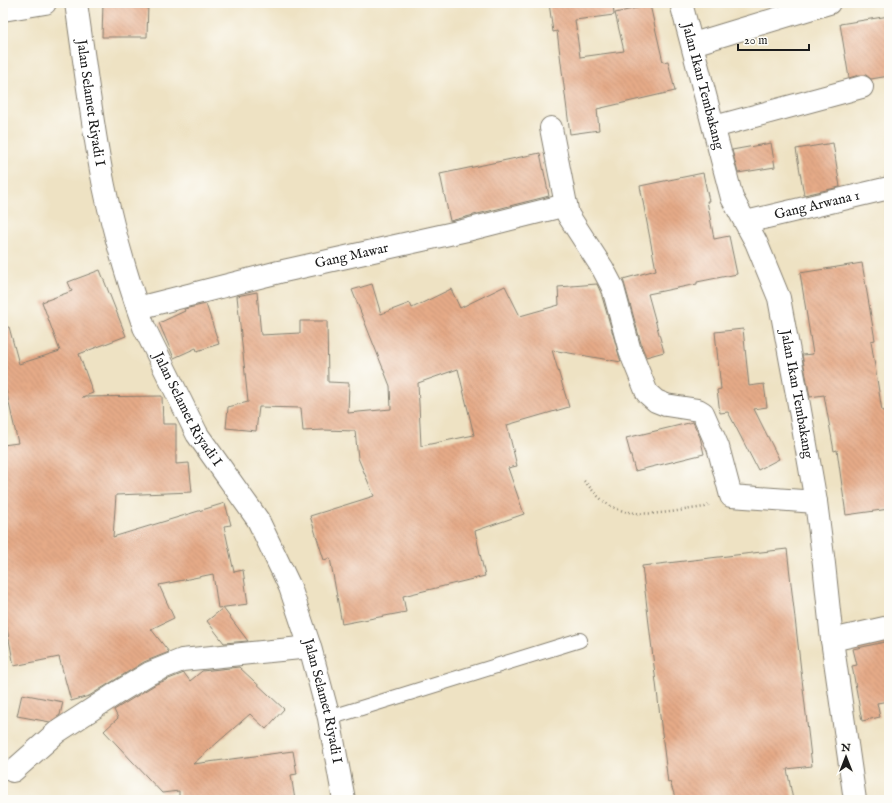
<svg xmlns="http://www.w3.org/2000/svg" width="892" height="803" font-family="'IM FELL English',serif">
  <defs>
    <pattern id="building-back-hatch" width="6" height="6" patternUnits="userSpaceOnUse"><rect width="6" height="6" fill="#e5aa87"/><path d="M-1 5l2 2M0 0l6 6M5-1l2 2" fill="none" stroke="#c49274"/></pattern>
  </defs>
  <rect width="100%" height="100%" fill="#fdfcf7"/>
  <filter id="ink" filterUnits="userSpaceOnUse"><feTurbulence type="fractalNoise" baseFrequency=".025" numOctaves="2"/><feDisplacementMap in="SourceGraphic" scale="8" xChannelSelector="R" yChannelSelector="G"/><feConvolveMatrix kernelMatrix="1 2 1 2 8 2 1 2 1" color-interpolation-filters="sRGB"/></filter>
  <filter id="wash" filterUnits="userSpaceOnUse"><feTurbulence type="fractalNoise" baseFrequency=".012" numOctaves="4" result="noise"/><feDisplacementMap in="SourceGraphic" scale="16" xChannelSelector="R" yChannelSelector="G"/><feGaussianBlur stdDeviation="0.9" result="paint"/><feColorMatrix in="noise" values="0 0 0 0 0 0 0 0 0 0 0 0 0 0 0 0 0 1.4 0 .05"/><feComposite in="paint" operator="in"/></filter>
  <g filter="url(#wash)">
    <rect width="100%" height="100%" fill="#eee2c3"/>
    <g id="blocks">
      <!-- building -->
      <g fill="url(#building-back-hatch)" fill-rule="evenodd">
        <polygon points="103,3 148,3 147,37 102,37"/>
        <polygon points="549,3 613,3 614,15 575,20 580,57 624,51 615,13 650,5 663,62 668,61 675,91 597,109 599,130 570,134 557,31 553,32"/>
        <polygon points="889,16 889,76 871,79 866,75 859,75 849,78 840,24"/>
        <polygon points="771,143 775,167 738,173 732,150"/>
        <polygon points="833,143 840,187 804,195 796,149"/>
        <polygon points="540,153 549,196 450,221 440,174"/>
        <polygon points="703,173 709,201 707,201 714,239 729,236 737,274 697,282 697,284 648,294 664,352 646,357 642,347 623,279 656,270 640,186"/>
        <polygon points="862,263 875,340 871,341 882,411 889,410 889,509 846,515 837,450 834,451 824,395 810,397 802,355 813,354 800,273"/>
        <polygon points="100,270 126,336 79,354 93,393 82,397 162,396 163,424 176,424 176,464 189,463 192,492 116,495 113,537 225,503 231,525 224,526 234,572 243,570 248,604 218,608 213,574 159,585 174,618 151,629 169,652 144,662 89,696 71,701 59,657 14,666 3,608 3,445 18,443 3,377 3,328 9,327 19,364 60,351 42,302 72,291 68,282"/>
        <path d="M372,284l9,30 29,-11 2,5 39,-19 9,19 45,-22 15,30 39,-11 -1,-18 39,-3 4,9 20,69 -69,-12 17,57 -62,18 10,41 -9,2 16,46 -49,17 10,45 -82,20 3,16 -64,12 -12,-66 -6,2 -14,-44 64,-20 -16,-38 -3,-27 -31,-1 -21,1 -2,-23 -42,-1 -3,24 -30,-3 2,-21 20,-5 -11,-106 20,-4 4,43 39,-2v-12h27l1,61 21,1 -1,30 43,-4 -1,-23 -38,-96zM458,369l16,66 -53,11 -3,-63z"/>
        <polygon points="206,304 219,344 197,351 196,348 174,358 159,323 185,311 184,309"/>
        <polygon points="743,329 749,386 764,384 767,407 754,409 779,459 758,470 728,412 720,413 717,390 721,389 715,332"/>
        <polygon points="693,422 700,437 704,454 635,471 626,438"/>
        <polygon points="787,549 812,766 787,769 793,800 676,800 670,782 668,783 642,566"/>
        <polygon points="223,608 248,641 224,643 207,621"/>
        <polygon points="889,641 889,701 877,703 880,717 862,721 852,666 857,665 853,649"/>
        <polygon points="239,667 284,709 266,729 250,714 193,764 293,751 297,774 291,775 295,800 179,800 179,791 162,793 104,731 118,718 114,710 156,684 184,673 190,681 202,671"/>
        <polygon points="22,694 63,702 60,715 50,722 17,716"/>
      </g>
    </g>
  </g>
  <g filter="url(#ink)">
    <use href="#blocks" fill-opacity="0" stroke="#857f70" stroke-width="1"/>
    <g fill="none" stroke-linecap="round" stroke-linejoin="round">
      <!-- lane casing -->
      <g stroke="#857f70" stroke-width="16">
        <polyline id="lane" points="329,718 580,640"/>
      </g>
      <!-- street casing -->
      <g stroke="#857f70" stroke-width="24">
        <g id="street">
          <path id="s1" d="M681,3l51,195 24,44 23,56 20,107 17,97 8,62 8,76 23,160"/>
          <polyline points="3,10 45,3"/>
          <polyline points="693,44 829,3"/>
          <polyline points="714,127 862,87"/>
          <polyline points="551,128 568,215 603,269 613,288 630,351 647,393 656,401 666,405 698,410 703,413 718,447 731,496 816,502"/>
          <path id="s2" d="M746,222l143,-34"/>
          <path id="s3" d="M138,308l141,-36 188,-42 99,-25"/>
          <polyline points="832,640 889,627"/>
          <polyline points="13,771 57,732 117,693 150,673 182,660 310,647"/>
        </g>
      </g>
      <!-- secondary casing -->
      <g stroke="#857f70" stroke-width="24">
        <g id="secondary">
          <path id="s4" d="M76,3c9,61 16,123 28,183 10,48 24,95 40,141l53,107 61,86 32,67 20,60 19,71 15,82"/>
        </g>
      </g>
      <!-- path -->
      <path stroke="#857f70" stroke-width="2.5" stroke-dasharray="1 3" stroke-linecap="butt" d="M584,481c6,6 11,13 17,18 26,24 72,12 104,8l5,-3"/>
      <!-- lane -->
      <use href="#lane" stroke="#fff" stroke-width="14"/>
      <!-- street -->
      <use href="#street" stroke="#fff" stroke-width="22"/>
      <!-- secondary -->
      <use href="#secondary" stroke="#fff" stroke-width="22"/>
    </g>
  </g>
  <g text-anchor="middle" dominant-baseline="central" stroke-width="3" stroke-linejoin="round" paint-order="stroke">
    <!-- street labels -->
    <g font-size="14" fill="#1c1c1c" stroke="#fdfcf7">
      <text stroke="none"><textPath href="#s1" startOffset="86">Jalan Ikan Tembakang</textPath></text>
      <text stroke="none"><textPath href="#s4" startOffset="101">Jalan Selamet Riyadi I</textPath></text>
      <text stroke="none"><textPath href="#s2" startOffset="73">Gang Arwana 1</textPath></text>
      <text stroke="none"><textPath href="#s3" startOffset="220">Gang Mawar</textPath></text>
      <text stroke="none"><textPath href="#s1" startOffset="410">Jalan Ikan Tembakang</textPath></text>
      <text stroke="none"><textPath href="#s4" startOffset="425">Jalan Selamet Riyadi I</textPath></text>
      <text stroke="none"><textPath href="#s4" startOffset="750">Jalan Selamet Riyadi I</textPath></text>
    </g>
  </g>
  <!-- margin -->
  <rect width="892" height="803" fill="none" stroke="#fdfcf7" stroke-width="16"/>
  <!-- north arrow -->
  <g transform="translate(846 757)" stroke="#fdfcf7" stroke-width="3" paint-order="stroke">
  <path d="M0-3L7 15L0 10L-7 15Z" fill="#1c1c1c"/>
  <text y="-6" font-size="11" font-weight="bold" text-anchor="middle" fill="#1c1c1c">N</text>
  </g>
  <!-- scale -->
  <path d="M738 44v6h71v-6" fill="none" stroke="#1c1c1c" stroke-width="2"/>
  <text x="744" y="44" font-size="12" fill="#1c1c1c" stroke="#fdfcf7" stroke-width="3" paint-order="stroke">20 m</text>
</svg>
